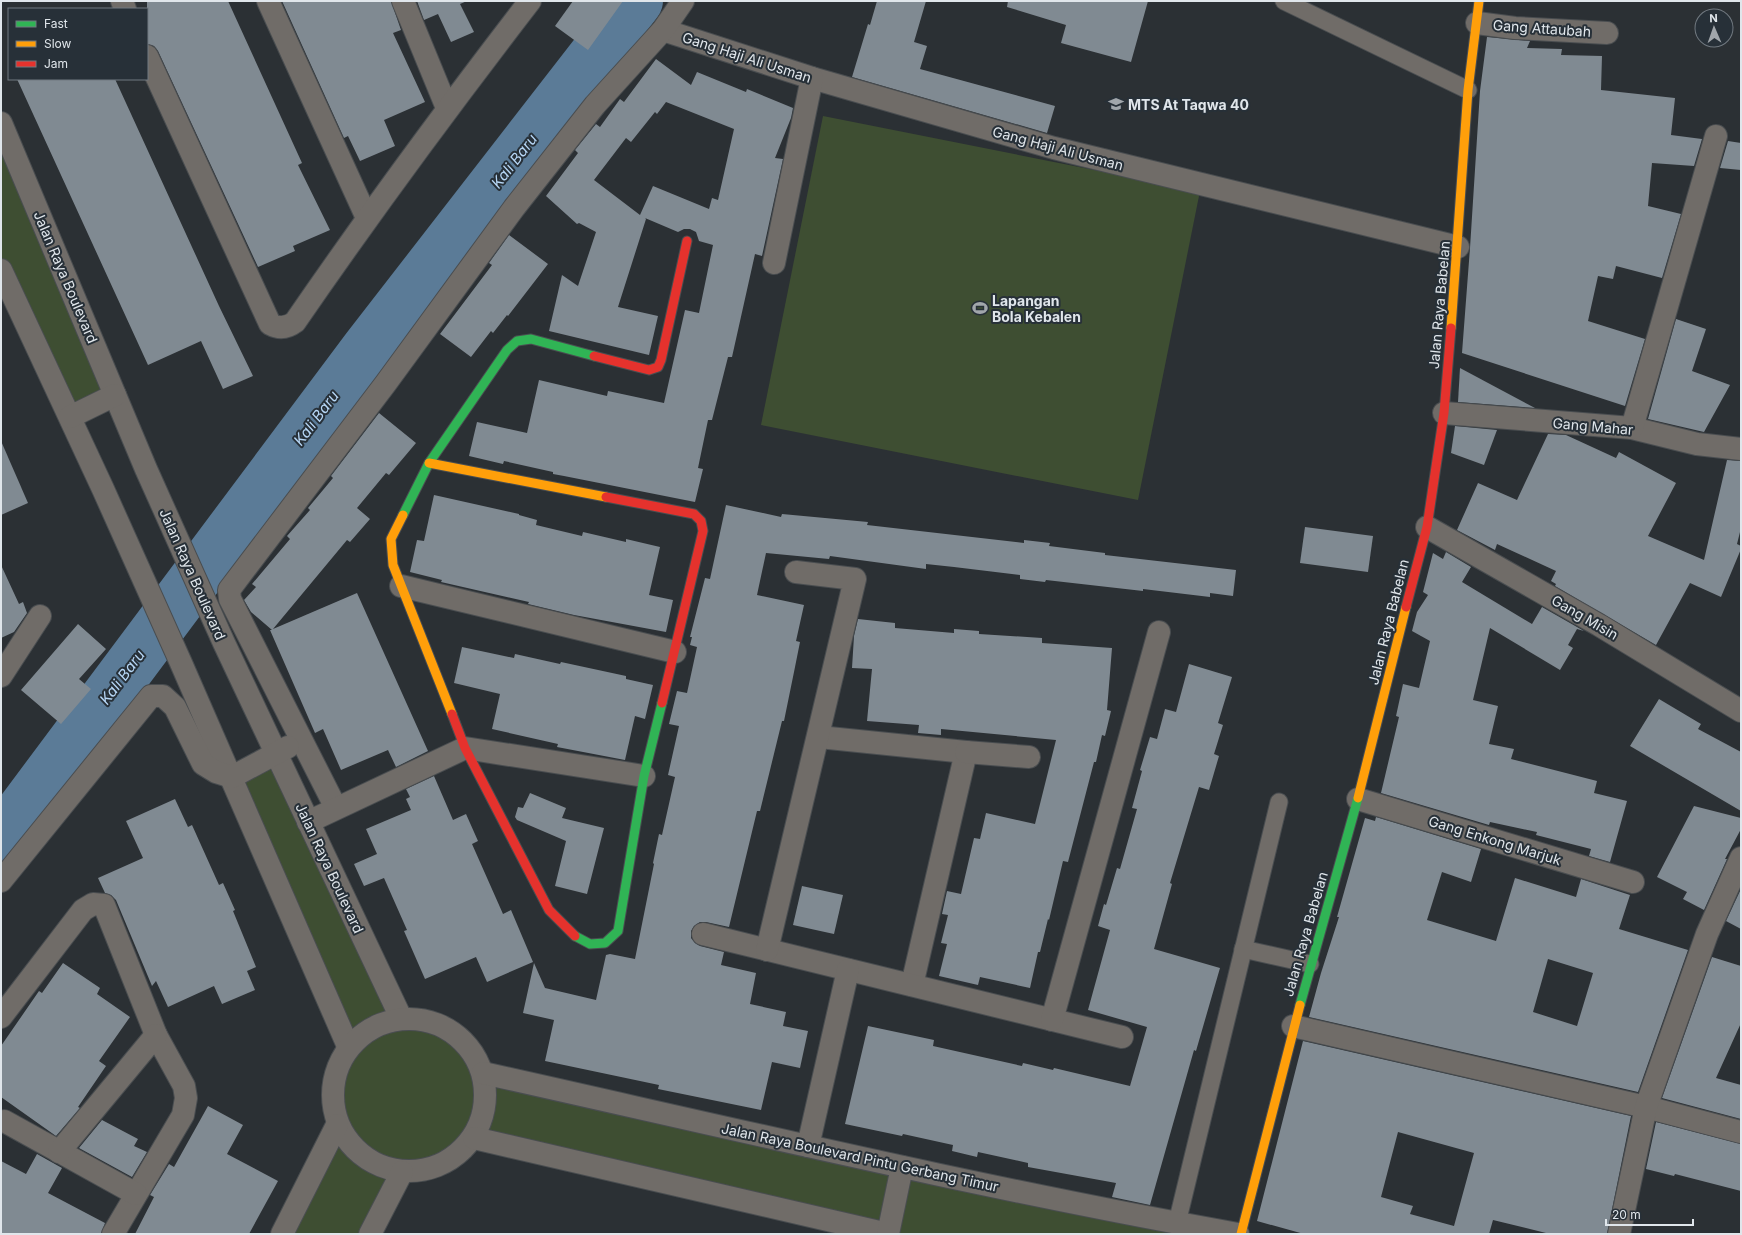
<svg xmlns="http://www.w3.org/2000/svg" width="1742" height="1235" font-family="Inter,sans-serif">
  <rect width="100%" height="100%" fill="#2b3034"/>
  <!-- green -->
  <g fill="#3e4e32">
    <polygon points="823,116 1200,191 1138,500 761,425"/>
    <polygon points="1,123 115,395 70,417 1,270"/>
    <polygon points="276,754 401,1018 436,1023 466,1043 483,1073 1238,1234 888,1234 474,1138 442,1165 401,1173 370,1234 282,1234 337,1126 331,1084 348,1046 232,777"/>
  </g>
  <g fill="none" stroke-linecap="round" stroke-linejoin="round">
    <!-- river -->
    <polyline stroke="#5b7b97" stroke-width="52" points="1,839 367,349 637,1"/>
  </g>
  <!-- building -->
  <g fill="#808a92" fill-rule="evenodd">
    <polygon points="147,1 228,1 302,163 298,165 330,230 293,246 295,251 258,267 158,51 154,46 147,44"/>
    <polygon points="282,1 391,1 401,30 393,33 425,102 384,120 395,146 360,161 348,136 344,138"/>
    <polygon points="417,1 467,1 460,4 474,32 451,42 438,14 424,20"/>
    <polygon points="573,1 623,1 588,50 555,26"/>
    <polygon points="877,1 926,1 914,42 927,46 920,69 1055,106 1047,133 852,77 868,24 870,25"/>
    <polygon points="1008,1 1148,1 1131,62 1061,43 1066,25 1007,7"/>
    <polygon points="1487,37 1530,41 1527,48 1562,49 1561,55 1602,56 1601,90 1675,98 1671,135 1702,139 1694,166 1652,163 1648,206 1681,214 1662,278 1616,266 1613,279 1598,276 1588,321 1645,339 1625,406 1462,353 1470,248 1480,91"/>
    <path d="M656,59l35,26 6,-13 49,20 1,-3 46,19 -2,10 -16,40 8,1 -21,97 -7,-2 -23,103h-4l-16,63h-4l-10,48 5,1 -8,33 -131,-26 -11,-2v-2l-49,-11 -1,3 -34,-8 8,-34 50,11 12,-53 68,16 1,-5 56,12 21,-93 14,3 14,-68 -14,-4 -3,-9 -6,-3h-6l-6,3 -33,-14 1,1 -28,88 40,9 -9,39 -100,-24 13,-56 16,11 18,-54 -17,-9 -2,1 -31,-28 32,-43 -3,-3 21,-26 4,3 20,-28 4,3zM666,102l68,27 -16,71 -6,-2 -3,11 -56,-23 -13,29 -46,-35 32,-42 5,4 24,-30 2,2z"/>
    <polygon points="17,79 115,79 219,306 253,376 223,389 201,341 148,365"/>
    <polygon points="1728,141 1741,143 1741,170 1720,168"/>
    <polygon points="509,235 548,264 508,316 507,315 493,333 491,331 471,357 440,334 492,265 489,263"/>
    <polygon points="1676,319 1706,329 1692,371 1730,385 1704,432 1648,419"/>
    <polygon points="1460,368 1535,408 1458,402"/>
    <polygon points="379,413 416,443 389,475 386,473 357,508 370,519 350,542 347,540 273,629 357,593 428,751 396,767 388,750 341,770 323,729 315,733 270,630 272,630 251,612 244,600 256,587 252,584 290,539 287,536 310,510 308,508 333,478 331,476"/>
    <polygon points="1455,426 1497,430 1484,465 1451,453"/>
    <polygon points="1548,434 1566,435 1616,458 1619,452 1676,483 1648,536 1704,560 1727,460 1741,461 1741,528 1737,544 1741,546 1741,549 1721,597 1690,583 1656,645 1555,586 1556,584 1551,581 1556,571 1497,544 1495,550 1457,530 1478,483 1517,500"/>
    <polygon points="1,441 28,503 1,515"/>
    <polygon points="434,495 519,514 519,515 537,520 536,525 582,536 583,532 626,542 626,539 660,547 649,595 673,600 666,632 574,615 528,604 529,602 441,582 442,580 410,572 417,540 424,541"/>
    <polygon points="726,505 781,517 782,514 868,522 867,525 1024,543 1024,540 1050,543 1049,546 1105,553 1105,555 1236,570 1233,596 1210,593 1210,597 1143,589 1143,591 1046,580 1045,582 1020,579 1020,575 954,567 926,564 926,569 830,556 829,559 766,553 757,595 804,605 796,641 800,642 794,672 784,721 782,721 760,811 757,811 729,927 706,922 700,922 694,926 691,931 691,938 695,943 700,946 724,952 721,965 756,973 750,1004 786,1012 783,1026 808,1031 800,1068 772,1062 761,1110 658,1089 659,1085 545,1061 554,1020 523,1013 534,963 545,988 596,1000 606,955 610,954 635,959 654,864 653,863 659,834 662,835 675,777 668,775 679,726 669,724 677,691 687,693 697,647 690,645 692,637 690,637 705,578 710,579"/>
    <polygon points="1305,527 1373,536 1368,572 1300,563"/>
    <polygon points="1446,552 1471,567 1462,582 1532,624 1542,607 1584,631 1577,629 1568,645 1573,648 1560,670 1490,628 1473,700 1498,706 1489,744 1514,749 1511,759 1597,781 1594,793 1627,801 1610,862 1589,856 1591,849 1536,835 1537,832 1490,822 1489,825 1381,793 1399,717 1396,716 1403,684 1419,688 1430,641 1412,631 1417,612 1428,595 1423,592 1433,553 1443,559"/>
    <polygon points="1,565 19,604 23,602 27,613 14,632 1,638"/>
    <polygon points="858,619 895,623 895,628 954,633 954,629 979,631 979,634 1042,638 1042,643 1112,648 1107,710 1111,711 1105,736 1102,735 1096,762 1094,762 1068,862 1063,861 1049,920 1048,919 1040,952 1038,952 1030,988 980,977 978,985 939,976 947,944 941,943 948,915 942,914 947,891 961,894 974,838 980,839 986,813 1035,824 1056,740 941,729 941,735 918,733 919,725 867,721 872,669 852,668 854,636"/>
    <polygon points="78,624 106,649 79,679 91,689 61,724 21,690"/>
    <polygon points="462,647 514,658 515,654 560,664 561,662 626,676 626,679 653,685 645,719 635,716 625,760 557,747 558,744 492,729 500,694 454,683"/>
    <polygon points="1189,664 1232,677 1218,723 1223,725 1214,754 1219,756 1209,790 1199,787 1170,883 1172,884 1154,949 1220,968 1196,1051 1194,1050 1150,1205 1112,1197 1116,1183 1028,1167 1028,1163 978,1152 977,1157 952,1151 953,1145 903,1134 902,1136 845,1124 868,1026 934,1040 933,1046 1022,1066 1023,1063 1053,1070 1054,1068 1130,1086 1147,1027 1088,1010 1110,930 1098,926 1104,904 1106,905 1117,868 1120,869 1137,809 1132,808 1142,771 1140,770 1150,737 1157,739 1165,709 1176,712"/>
    <polygon points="1659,699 1701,724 1698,729 1741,752 1741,811 1630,746"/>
    <polygon points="434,776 453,820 466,814 478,841 472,844 503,914 511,910 533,962 487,982 476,957 425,979 404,931 407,930 384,878 364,886 354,864 377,854 366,829 411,810 406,799 410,797 406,789"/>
    <polygon points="530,793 566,808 562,818 604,828 587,894 555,886 566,841 517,820 515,817 518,807 523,808"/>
    <polygon points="175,799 188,827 192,825 219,885 223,883 235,910 233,911 256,967 247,971 255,990 222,1004 214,986 168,1007 156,981 152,986 116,900 111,895 105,893 98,878 143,858 126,821"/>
    <polygon points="1694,806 1741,818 1741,829 1725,859 1727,859 1704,910 1683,899 1687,892 1657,877"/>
    <path d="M1376,817l105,32 -10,33 -29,-10 -15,48 69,21 19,-63 61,19 5,-18 49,16 -11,34 69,21 -50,142 -329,-75 12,-44 18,-56h-2l28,-99 10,3zM1548,959l45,14 -16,53 -44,-14z"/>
    <polygon points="802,886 843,895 834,934 793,925"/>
    <polygon points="1740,891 1741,892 1741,929 1726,921"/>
    <polygon points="1712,957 1741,966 1741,1023 1716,1078 1741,1085 1741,1119 1662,1098"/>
    <polygon points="63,963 100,988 97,994 130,1017 99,1061 106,1066 78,1107 80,1108 56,1136 1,1097 1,1046 39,991 42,993"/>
    <path d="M1303,1041l328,75 -24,118h-57l-57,-14 -4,14h-185l-47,-13zM1398,1132l76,21 -20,73 -44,-12 3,-8 -32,-9z"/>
    <polygon points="208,1106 243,1125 227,1154 278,1181 249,1234 135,1234 154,1197 150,1195 169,1164 174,1167"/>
    <polygon points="102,1120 138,1139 134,1146 147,1152 132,1177 79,1148"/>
    <polygon points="1656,1122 1741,1144 1741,1191 1675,1174 1674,1176 1646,1169"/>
    <polygon points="37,1154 62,1168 48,1193 105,1223 101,1234 1,1234 1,1161 26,1174"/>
  </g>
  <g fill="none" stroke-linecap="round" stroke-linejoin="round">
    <!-- lane casing -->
    <g stroke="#494d50" stroke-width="19">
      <g id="lane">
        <polyline points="1284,1 1468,90"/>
        <polyline points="1243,949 1310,964"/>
        <polyline points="1177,1223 1279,802"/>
      </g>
    </g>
    <!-- street casing -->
    <g stroke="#494d50" stroke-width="24">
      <g id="street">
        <polyline points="122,1 125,9"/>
        <polyline points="268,1 367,218"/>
        <polyline points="403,1 447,108"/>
        <polyline points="1477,23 1515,28 1607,33"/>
        <polyline points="663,30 812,78 1054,148 1458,247"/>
        <path d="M147,56l123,268c9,5 17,4 25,-2 75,-109 154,-216 235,-321"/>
        <polyline points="1,123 146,469 224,643 401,1018"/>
        <polyline points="774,263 812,78"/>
        <polyline points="1,270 103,489 181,663 348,1046"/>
        <polyline points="1444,413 1632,428 1697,444 1741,449"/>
        <polyline points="70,417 115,395"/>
        <polyline points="1632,428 1716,136"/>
        <polyline points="1427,527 1599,625 1741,711"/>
        <polyline points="401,586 675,652"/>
        <polyline points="1,676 40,616"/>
        <polyline points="819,737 966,752 912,985"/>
        <polyline points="966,752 1029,757"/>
        <polyline points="1358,799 1633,882"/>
        <polyline points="336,808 230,599 229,590 386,383 514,208 595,105 663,30 683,1"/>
        <polyline points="308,822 465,748 644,776"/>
        <polyline points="1,881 151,696 163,696 175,707 203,764 216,772 232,777 288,747"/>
        <polyline points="703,934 1122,1037"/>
        <polyline points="767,950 855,579 796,572"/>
        <polyline points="1,1017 83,910 93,904 104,905 156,1035 184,1086 186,1098 183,1115 113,1234"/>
        <circle cx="409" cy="1095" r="76"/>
        <polyline points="1052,1020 1159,632"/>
        <polyline points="1293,1026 1646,1107 1741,1132"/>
        <path d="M483,1073c251,56 502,116 755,161"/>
        <polyline points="4,1121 136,1194"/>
        <polyline points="474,1138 888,1234"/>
        <polyline points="808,1146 848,970"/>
        <polyline points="59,1152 156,1035"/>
        <polyline points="282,1234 337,1125"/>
        <polyline points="370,1234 402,1172"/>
        <polyline points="888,1234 902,1167"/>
        <polyline points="1619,1234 1646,1107 1707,934 1741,858"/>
      </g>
    </g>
    <!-- fast casing -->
    <g stroke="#494d50" stroke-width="11">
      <g id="fast">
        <polyline points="403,515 429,463 507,350 517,341 531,339 594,356"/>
        <polyline points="575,936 590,944 605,943 618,931 644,776 662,703"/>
        <polyline points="1300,1005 1358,798"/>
      </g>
    </g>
    <!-- slow casing -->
    <g stroke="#494d50" stroke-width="11">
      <g id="slow">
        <polyline points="1451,328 1468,90 1479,1"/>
        <polyline points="429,463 606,497"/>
        <polyline points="403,515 391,539 393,565 452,714"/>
        <polyline points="1358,798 1406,607"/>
        <polyline points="1241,1234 1300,1005"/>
      </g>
    </g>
    <!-- jam casing -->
    <g stroke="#494d50" stroke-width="11">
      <g id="jam">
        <polyline points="594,356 649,370 658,367 661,360 687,241"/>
        <polyline points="606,497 694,514 701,521 703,531 662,703"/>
        <polyline points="1406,607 1427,527 1444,413 1451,328"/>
        <polyline points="452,714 465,748 549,910 575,936"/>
      </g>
    </g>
    <!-- lane -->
    <use href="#lane" stroke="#706c68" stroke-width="17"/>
    <!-- street -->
    <use href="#street" stroke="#706c68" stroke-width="22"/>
    <!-- fast -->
    <use href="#fast" stroke="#30b455" stroke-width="9"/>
    <!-- slow -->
    <use href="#slow" stroke="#ff9f0a" stroke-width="9"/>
    <!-- jam -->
    <use href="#jam" stroke="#e5322d" stroke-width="9"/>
  </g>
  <!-- icons -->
  <defs>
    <g id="school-bare" transform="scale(1.2)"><path d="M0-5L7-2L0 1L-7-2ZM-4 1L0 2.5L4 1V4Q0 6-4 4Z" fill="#a1a6ab" stroke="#273038" stroke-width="2.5" paint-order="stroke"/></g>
    <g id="stadium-bare" transform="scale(1.2)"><path d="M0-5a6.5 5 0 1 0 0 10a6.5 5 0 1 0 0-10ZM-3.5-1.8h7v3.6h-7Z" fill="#a1a6ab" stroke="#273038" stroke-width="2.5" paint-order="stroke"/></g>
  </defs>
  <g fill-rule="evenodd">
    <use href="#school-bare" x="1116" y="104"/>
    <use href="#stadium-bare" x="980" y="308"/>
  </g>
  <g text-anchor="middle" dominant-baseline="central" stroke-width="4" stroke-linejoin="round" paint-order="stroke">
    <!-- street labels -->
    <g font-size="14" fill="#e0e6eb" stroke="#273038">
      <text transform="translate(1542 28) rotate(4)">Gang Attaubah</text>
      <text transform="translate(747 57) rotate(18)">Gang Haji Ali Usman</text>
      <text transform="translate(1058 148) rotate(15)">Gang Haji Ali Usman</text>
      <text transform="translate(66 277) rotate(67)">Jalan Raya Boulevard</text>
      <text transform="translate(1439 305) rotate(-85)">Jalan Raya Babelan</text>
      <text transform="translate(1593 426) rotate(5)">Gang Mahar</text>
      <text transform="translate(193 574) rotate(66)">Jalan Raya Boulevard</text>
      <text transform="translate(1585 617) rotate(30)">Gang Misin</text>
      <text transform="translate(1388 622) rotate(-76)">Jalan Raya Babelan</text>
      <text transform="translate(1495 840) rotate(17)">Gang Enkong Marjuk</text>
      <text transform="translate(330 868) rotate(65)">Jalan Raya Boulevard</text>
      <text transform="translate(1305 934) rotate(-74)">Jalan Raya Babelan</text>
      <text transform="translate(860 1157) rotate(12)">Jalan Raya Boulevard Pintu Gerbang Timur</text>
    </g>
    <!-- poi labels -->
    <g font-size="14" font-weight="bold" fill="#e0e6eb" stroke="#273038" text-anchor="start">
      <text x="1128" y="104">MTS At Taqwa 40</text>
      <text x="992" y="300">Lapangan<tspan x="992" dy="16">Bola Kebalen</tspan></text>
    </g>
    <!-- water labels -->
    <g font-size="15" font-style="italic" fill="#b6d6f5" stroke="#273038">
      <text transform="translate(514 161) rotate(-52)">Kali Baru</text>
      <text transform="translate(316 418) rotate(-53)">Kali Baru</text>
      <text transform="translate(122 677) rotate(-53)">Kali Baru</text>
    </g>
  </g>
  <!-- border -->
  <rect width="1742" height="1235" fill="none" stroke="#e0e6eb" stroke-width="4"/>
  <!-- legend -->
  <rect x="8" y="8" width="140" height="72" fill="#273038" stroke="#717980"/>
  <rect x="16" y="21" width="20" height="6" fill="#30b455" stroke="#717980"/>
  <text x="44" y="28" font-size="12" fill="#e0e6eb">Fast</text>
  <rect x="16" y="41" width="20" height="6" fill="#ff9f0a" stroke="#717980"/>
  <text x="44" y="48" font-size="12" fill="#e0e6eb">Slow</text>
  <rect x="16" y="61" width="20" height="6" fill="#e5322d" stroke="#717980"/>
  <text x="44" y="68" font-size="12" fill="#e0e6eb">Jam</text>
  <!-- north arrow -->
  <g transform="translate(1714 28) rotate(358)"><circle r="19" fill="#273038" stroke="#717980"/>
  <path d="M0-3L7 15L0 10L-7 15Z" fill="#a1a6ab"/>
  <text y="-6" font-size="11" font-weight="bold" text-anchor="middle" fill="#e0e6eb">N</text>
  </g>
  <!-- scale -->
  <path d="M1606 1219v6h87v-6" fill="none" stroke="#e0e6eb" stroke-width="2"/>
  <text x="1612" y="1219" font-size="12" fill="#e0e6eb" stroke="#273038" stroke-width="3" paint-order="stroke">20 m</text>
</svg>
